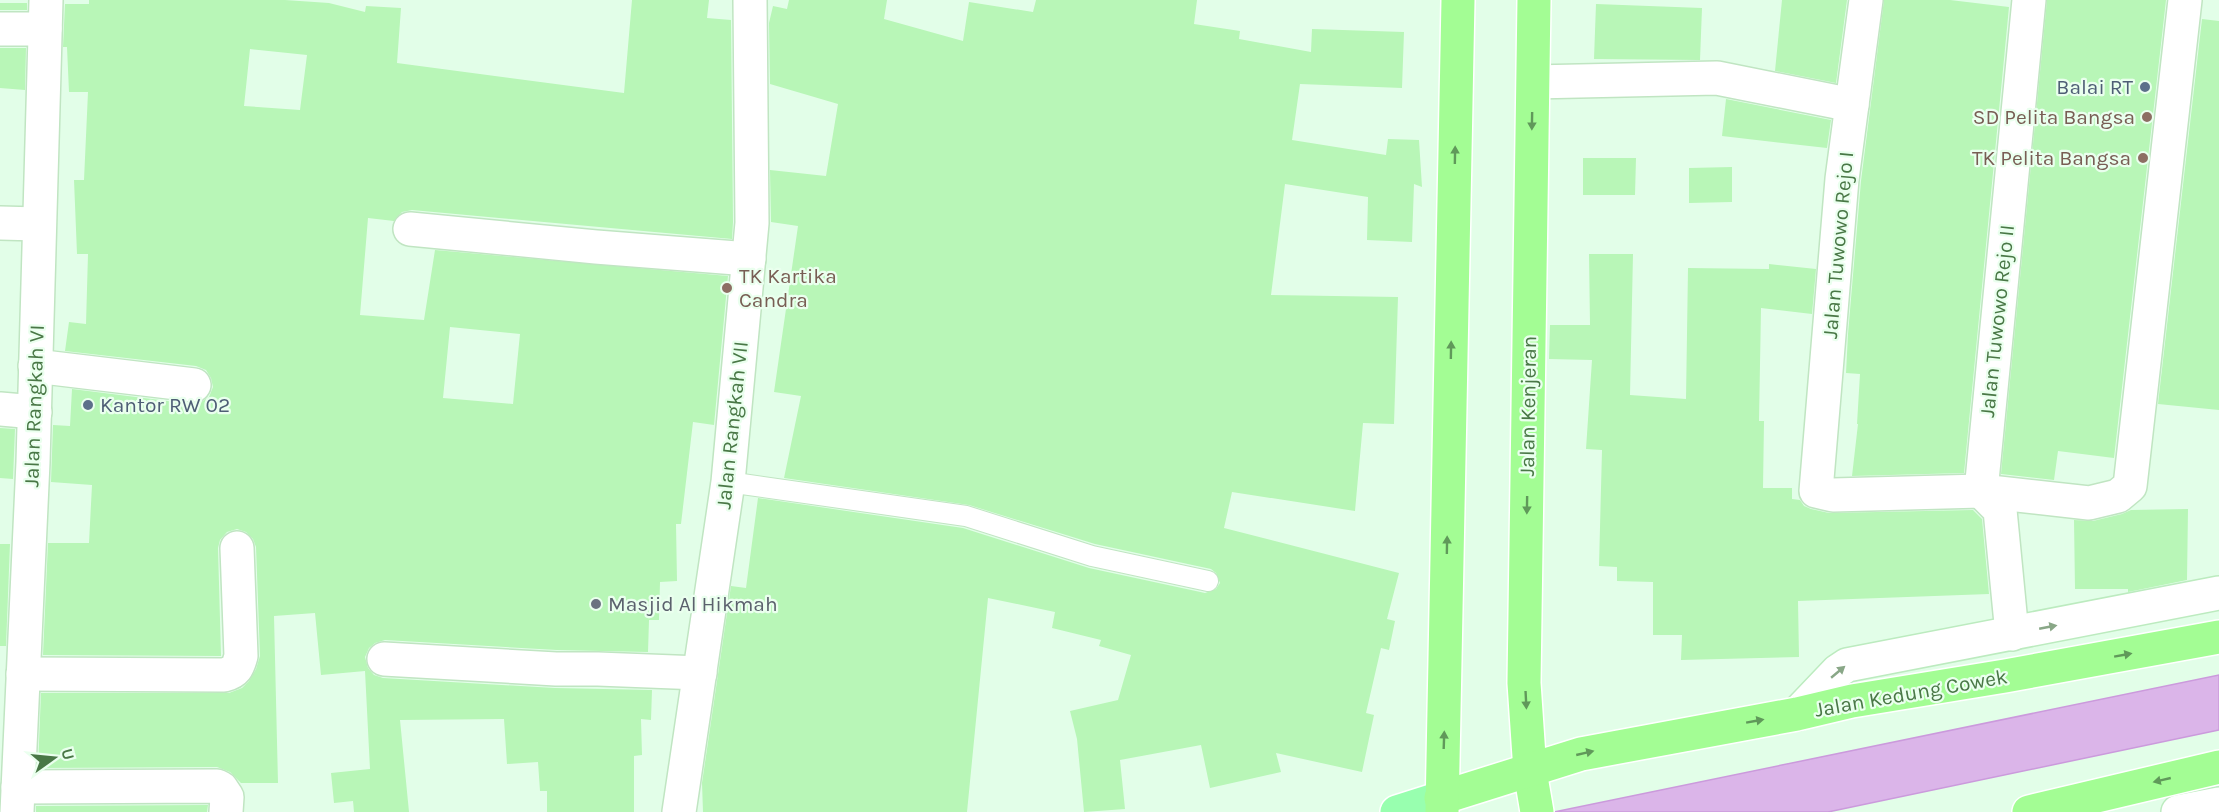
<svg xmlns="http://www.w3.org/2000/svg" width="2219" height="812" font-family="Karla,sans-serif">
  <rect width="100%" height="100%" fill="#e2fee8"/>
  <!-- water -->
  <polygon fill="#dbb5e9" stroke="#cb9adc" stroke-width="1.5" points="2219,675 2219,730 1828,812 1554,812"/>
  <!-- building -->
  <g fill="#b8f6b7" fill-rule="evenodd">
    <path d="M89,0h196l44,3 36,9 1,-6 35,2 -4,55 227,30 8,-93h77l-2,18 24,2 2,202 -1,17 -320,-29 -10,2 -8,9 -26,-3 -8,97 64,5 11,-70 293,26 -14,149 -21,-3 -12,102h-5l1,57 -17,1 -1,38h-10l-1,32 -91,-2 -172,-10 -10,3 -6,5 -4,9 3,11 6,7 9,3 172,10 97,2 -1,30 -10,-1 1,36 -8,1v56h-87v-21h-7l-2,-29 -31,2 -3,-45 -104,1 9,92h-55l-1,-11 -19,2 -3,-30 39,-4 -5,-98 -44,4 -6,-62 -41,3 4,167h-37l-11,-11 -13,-5 -179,1 3,-75h188l13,-5 7,-7 7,-12 4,-13 -4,-109 -3,-8 -7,-7 -9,-3 -10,3 -7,8 -2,8 3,108 -178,-1 5,-112h41l3,-58 -41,-3 2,-57 17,1 2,-37 120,15 9,-2 8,-5 4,-10 -2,-9 -5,-8 -10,-4 -131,-15 4,-29 17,2 2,-70h-11l-3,-74h10l4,-88h-19l-2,-45h-4l2,-43h24zM250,49l57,6 -7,55 -56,-4zM450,327l70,7 -7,70 -70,-6z"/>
    <polygon points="789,0 887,0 884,19 963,41 969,2 1033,12 1036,0 1197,0 1194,24 1240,31 1239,39 1311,52 1312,29 1404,32 1402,88 1300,84 1292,140 1386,155 1388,139 1419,140 1422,187 1414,184 1412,242 1367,240 1368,197 1285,184 1271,295 1398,297 1394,424 1363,423 1355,511 1232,492 1224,528 1399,573 1387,619 1395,621 1389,650 1381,648 1366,713 1374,715 1362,772 1276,753 1281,772 1210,788 1201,745 1120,760 1125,809 1084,812 1077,739 1070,711 1118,700 1131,655 1099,646 1101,640 1052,628 1055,612 988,598 967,812 703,812 702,783 731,586 746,588 758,498 963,528 1089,568 1205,593 1216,589 1220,583 1216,573 1211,569 1095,544 969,505 784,478 801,396 774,392 798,226 771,222 770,170 826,176 838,104 770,84 769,23 773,6 787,9"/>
    <polygon points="1782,0 1847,0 1836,83 1775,71"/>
    <polygon points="1884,0 1950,0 2009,7 1964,473 1852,476 1858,424 1857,424 1860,374 1846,373 1848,334 1861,181"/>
    <polygon points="2047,0 2166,0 2114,458 2058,451 2054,480 2001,474"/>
    <rect x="0" y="3" width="27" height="7"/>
    <polygon points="1596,4 1702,8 1700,60 1594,59"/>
    <polygon points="2202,19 2219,21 2219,410 2158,404"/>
    <polygon points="0,48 26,48 25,90 0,88"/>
    <polygon points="1726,99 1831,120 1827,148 1722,136"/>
    <polygon points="1583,158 1636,158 1635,195 1583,195"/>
    <polygon points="1732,167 1732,202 1689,203 1689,168"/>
    <polygon points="1589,254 1633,254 1630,395 1686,399 1688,268 1769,269 1769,264 1816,269 1812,314 1761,308 1759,421 1764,421 1763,488 1792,488 1792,499 1800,500 1804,506 1811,509 1829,513 1973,510 1982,519 1989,594 1798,601 1799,657 1681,660 1682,635 1653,635 1653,582 1617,581 1617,567 1599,566 1602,450 1586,449 1592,360 1549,359 1550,325 1590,325"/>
    <polygon points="0,428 15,429 13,479 0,478"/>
    <polygon points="2188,509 2187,580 2128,592 2128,589 2075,589 2074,520 2093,521 2122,514 2131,510"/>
    <polygon points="0,544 10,544 6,646 0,646"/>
    <polygon points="208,805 207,812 36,812 36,806"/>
  </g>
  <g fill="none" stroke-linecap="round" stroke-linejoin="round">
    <!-- lane casing -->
    <g stroke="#c0e5c2" stroke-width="22">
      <polyline id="lane" points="728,482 966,516 1092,556 1208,581"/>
    </g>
    <!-- street casing -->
    <g stroke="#c0e5c2" stroke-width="36">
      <g id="street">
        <polyline points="1866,0 1842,179 1816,491 1833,495 1981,491 2089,503 2118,496 2130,486 2185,0"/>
        <polyline points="0,29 45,29"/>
        <polyline points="1533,82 1717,78 1852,105"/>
        <polyline points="0,223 38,224"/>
        <polyline points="410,229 596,247 749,259"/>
        <polyline points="35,366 194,385"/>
        <polyline points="0,409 35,412"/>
        <polyline points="1981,491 2029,0"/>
        <polyline points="1981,491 2000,510 2012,634"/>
        <polyline points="384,659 556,669 598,669 700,673"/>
        <path d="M23,674l201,1c12,-3 14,-8 17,-19l-4,-108"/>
        <polyline points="18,787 217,786 221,788 227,797 226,812"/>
        <polyline points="17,812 33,462 46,0"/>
        <polyline points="679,812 728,482 752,223 750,0"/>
      </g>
    </g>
    <!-- secondary casing -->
    <g stroke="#bcebbf" stroke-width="36">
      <g id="secondary">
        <polyline points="1797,714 1838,671 1847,665 2219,593"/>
        <polyline points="2178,812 2219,804"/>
      </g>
    </g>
    <!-- primary casing -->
    <g stroke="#fff" stroke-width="36">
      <polyline id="primary" points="1397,812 1441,798"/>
    </g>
    <!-- highway casing -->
    <g stroke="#fff" stroke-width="36">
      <g id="highway">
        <polyline points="1534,0 1524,683 1530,771 1537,812"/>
        <polyline points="1441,798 1581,754 1797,714 1852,701 2005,676 2219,637"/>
        <polyline points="1442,812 1458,0"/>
        <polyline points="2029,812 2219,767"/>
      </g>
    </g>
    <!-- lane -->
    <use href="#lane" stroke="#fff" stroke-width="20"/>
    <!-- street -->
    <use href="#street" stroke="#fff" stroke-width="33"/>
    <!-- secondary -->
    <use href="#secondary" stroke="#fff" stroke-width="33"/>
    <!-- primary -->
    <use href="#primary" stroke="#98ffaf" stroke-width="33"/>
    <!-- highway -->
    <use href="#highway" stroke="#a3fd94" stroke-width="33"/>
  </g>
  <!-- one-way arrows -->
  <defs><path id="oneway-solid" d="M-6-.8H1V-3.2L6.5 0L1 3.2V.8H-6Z" transform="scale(1.5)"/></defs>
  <g fill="#60995a">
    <use href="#oneway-solid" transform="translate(1532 121) rotate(91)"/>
    <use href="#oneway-solid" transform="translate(1455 155) rotate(-89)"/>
    <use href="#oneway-solid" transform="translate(1451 350) rotate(-89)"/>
    <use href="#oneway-solid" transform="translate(1527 505) rotate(91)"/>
    <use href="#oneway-solid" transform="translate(1447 545) rotate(-89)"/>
    <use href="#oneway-solid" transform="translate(2123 655) rotate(-10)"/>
    <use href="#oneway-solid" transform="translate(1526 700) rotate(87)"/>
    <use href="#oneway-solid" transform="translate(1755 721) rotate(-10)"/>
    <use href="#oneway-solid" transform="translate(1444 740) rotate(-88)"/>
    <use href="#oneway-solid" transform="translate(1585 753) rotate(-13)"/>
    <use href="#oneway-solid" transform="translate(2162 780) rotate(167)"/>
  </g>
  <g fill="#89a787">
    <use href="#oneway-solid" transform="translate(2048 627) rotate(-11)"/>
    <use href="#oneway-solid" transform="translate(1838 672) rotate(-40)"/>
  </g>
  <!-- markers -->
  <g fill="#5c6f8a" stroke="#eaffee" stroke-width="2">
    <circle cx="2145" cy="87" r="6"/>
    <circle cx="88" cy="405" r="6"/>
  </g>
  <g fill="#8d6e63" stroke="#eaffee" stroke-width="2">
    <circle cx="2147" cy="117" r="6"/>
    <circle cx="2143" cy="158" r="6"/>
    <circle cx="727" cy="288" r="6"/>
  </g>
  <circle fill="#6b7280" stroke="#eaffee" stroke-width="2" cx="596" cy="604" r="6"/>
  <g text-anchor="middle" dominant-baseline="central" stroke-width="4.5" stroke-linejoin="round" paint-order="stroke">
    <!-- service labels -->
    <g font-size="21" fill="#4e5e75" stroke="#eaffee" text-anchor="end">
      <text x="2133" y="87">Balai RT</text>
      <text x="100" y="405" text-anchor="start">Kantor RW 02</text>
    </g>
    <!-- education labels -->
    <g font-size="21" fill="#785e54" stroke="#eaffee" text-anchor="end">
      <text x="2135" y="117">SD Pelita Bangsa</text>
      <text x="2131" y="158">TK Pelita Bangsa</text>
      <text x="739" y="276" text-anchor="start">TK Kartika<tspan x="739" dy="24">Candra</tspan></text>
    </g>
    <!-- street labels -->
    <g font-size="21" fill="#497846" stroke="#eaffee">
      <text transform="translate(1838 245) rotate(-85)">Jalan Tuwowo Rejo I</text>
      <text transform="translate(1997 321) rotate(-84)">Jalan Tuwowo Rejo II</text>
      <text transform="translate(34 406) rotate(-88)">Jalan Rangkah VI</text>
      <text transform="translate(1528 406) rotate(-89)">Jalan Kenjeran</text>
      <text transform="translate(732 425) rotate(-84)">Jalan Rangkah VII</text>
      <text transform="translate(1911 693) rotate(-10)">Jalan Kedung Cowek</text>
    </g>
    <!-- worship labels -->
    <g font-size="21" fill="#5b616d" stroke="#eaffee" text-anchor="start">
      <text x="608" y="604">Masjid Al Hikmah</text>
    </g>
  </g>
  <!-- north arrow -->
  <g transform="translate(54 758) rotate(75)" stroke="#eaffee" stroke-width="4.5" paint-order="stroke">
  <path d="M0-4.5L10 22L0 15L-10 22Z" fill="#497846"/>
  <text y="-9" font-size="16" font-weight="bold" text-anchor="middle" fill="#497846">U</text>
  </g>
</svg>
